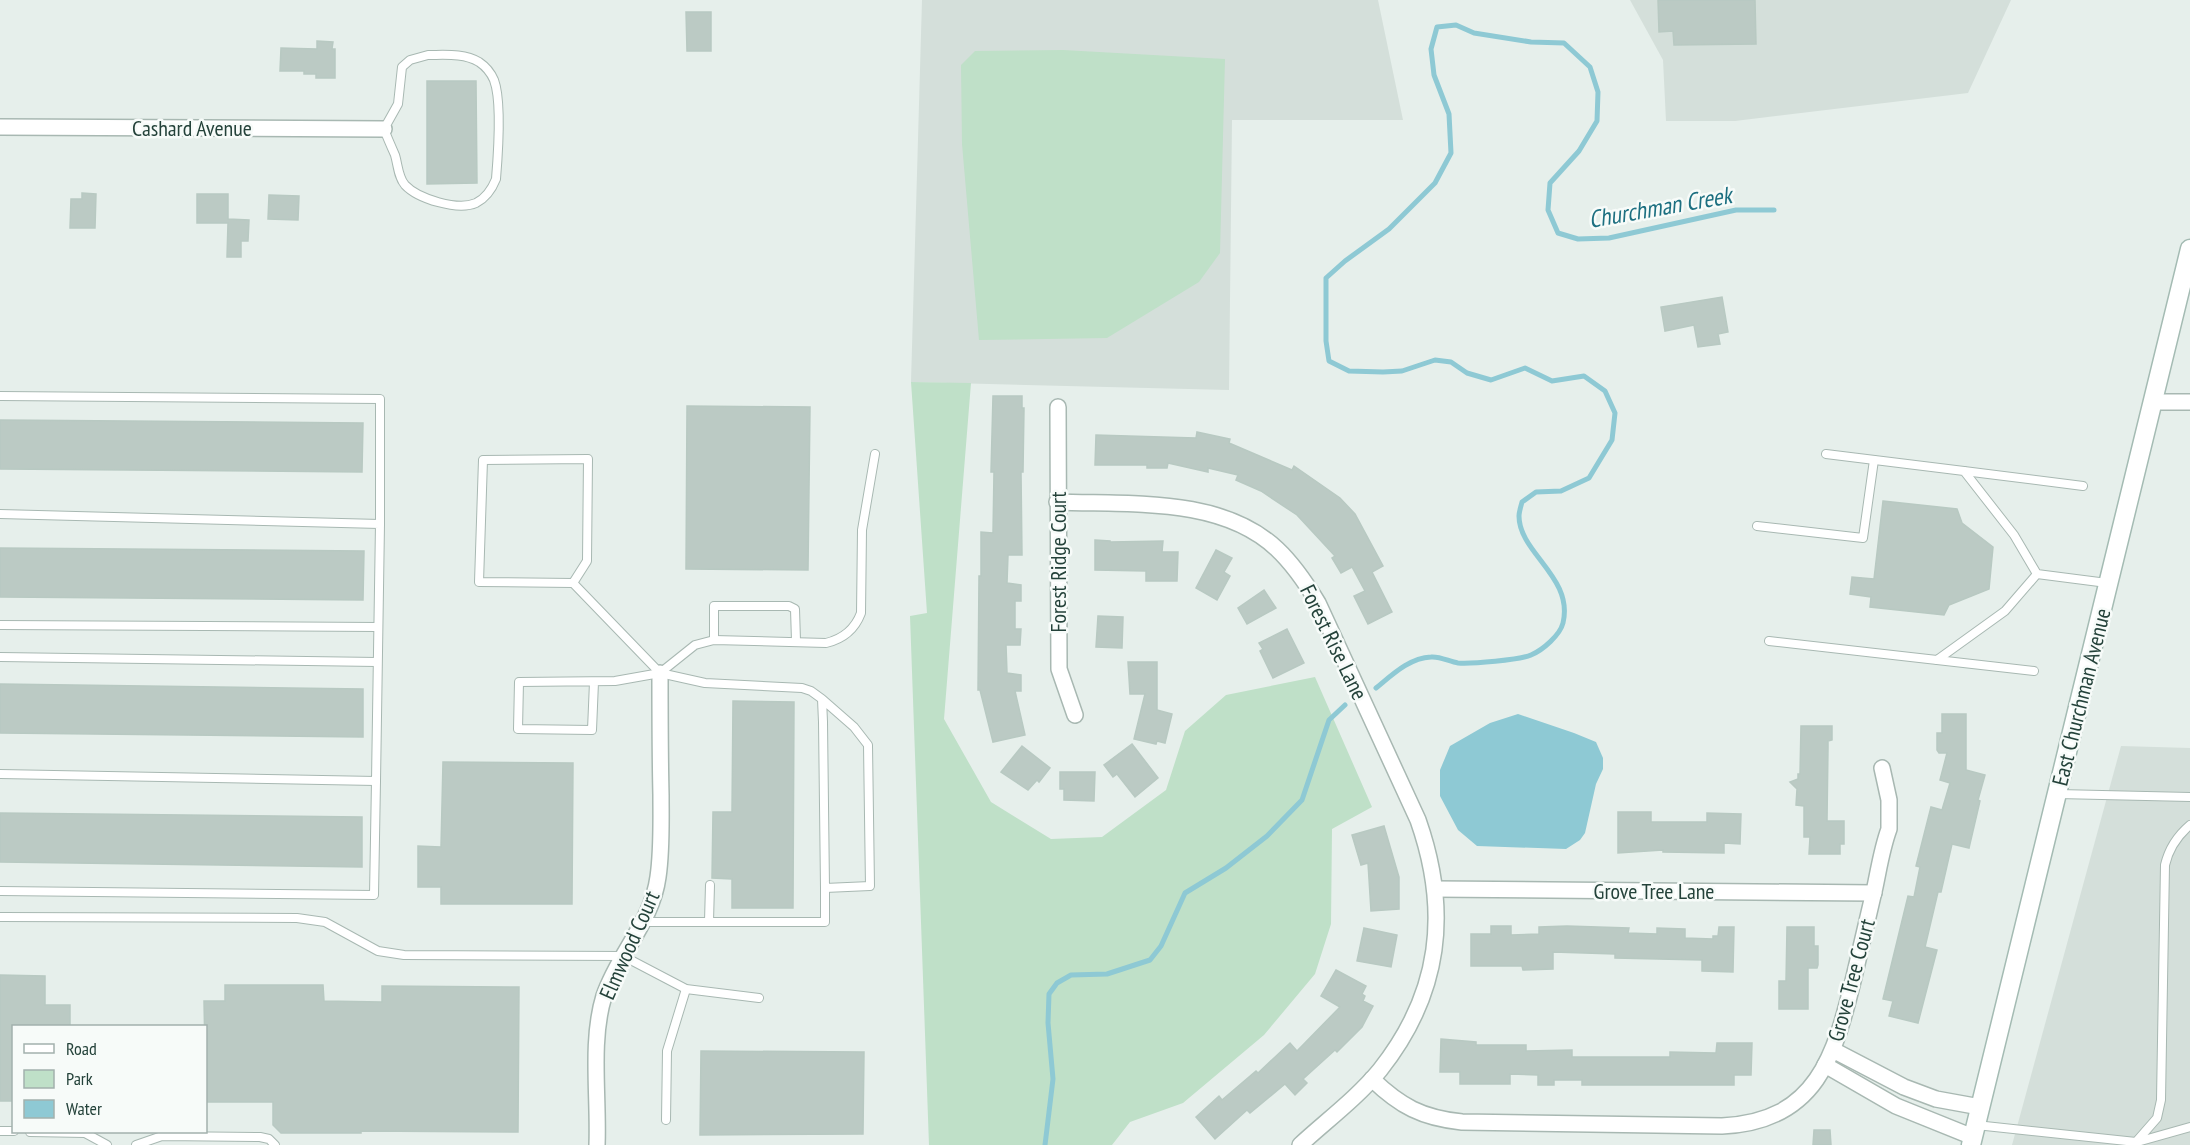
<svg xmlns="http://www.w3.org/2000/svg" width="2190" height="1145" font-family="'PT Sans Narrow',sans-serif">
  <rect width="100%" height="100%" fill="#e6efeb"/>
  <!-- built -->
  <g fill="#d4dfda">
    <polygon points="922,0 1378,0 1403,120 1232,120 1229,390 911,382"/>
    <polygon points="1630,0 2011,0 1968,93 1735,121 1666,121 1663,60"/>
    <polygon points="2121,746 2190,748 2190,1145 2012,1145"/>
  </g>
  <!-- green -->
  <g fill="#bfe0c8">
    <polygon points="1063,50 1225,59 1220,253 1199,282 1107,338 979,340 962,144 961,65 975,51"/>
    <polygon points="911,382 971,383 944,719 991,802 1051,839 1102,837 1166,790 1185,731 1226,695 1315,677 1372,807 1332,829 1331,924 1315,974 1264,1035 1183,1103 1130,1122 1112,1145 929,1145 910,616 927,613"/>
  </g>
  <!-- water -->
  <polygon fill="#8ec9d4" points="1518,714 1574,733 1596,742 1603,758 1603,769 1596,784 1585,833 1580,840 1566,849 1477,846 1458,830 1440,796 1440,770 1450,746 1490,723"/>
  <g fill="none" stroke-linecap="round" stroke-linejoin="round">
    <!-- stream -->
    <g stroke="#8ec9d4" stroke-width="5">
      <path d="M1376,688c16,-13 33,-30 55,-31 9,-1 19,5 27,6 13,1 62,-3 73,-8 12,-5 29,-20 32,-32 11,-46 -44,-70 -44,-107 0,-4 2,-10 3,-14l14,-10 25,-1 28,-13 23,-38 3,-27 -10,-22 -21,-15 -32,5 -27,-13 -34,12 -24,-7 -16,-11 -16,-2 -33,11 -19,1 -34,-1 -20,-10 -3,-20v-63l19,-17 44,-32 46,-46 16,-30 -2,-39 -15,-39 -3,-26 6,-22 19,-2 18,8 57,9 33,1 26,24 8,25 -1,29 -18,30 -29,32 -2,27 10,23 20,6 31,-1 127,-28h38"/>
      <polyline points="1045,1145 1053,1079 1048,1023 1049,994 1057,983 1071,975 1107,974 1150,960 1161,946 1185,893 1226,868 1267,836 1302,800 1329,720 1345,705"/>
    </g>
  </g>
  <!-- building -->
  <g fill="#bbcac4" stroke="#b8c9c2" stroke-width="1.5">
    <polygon points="1658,0 1755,0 1756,44 1674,45 1673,31 1659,32"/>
    <polygon points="686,12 711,12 711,51 687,51"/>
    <polygon points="317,41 333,42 332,49 335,49 335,78 316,78 316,74 304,74 304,71 280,71 281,48 317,49"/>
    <polygon points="427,81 476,81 477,183 427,184"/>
    <polygon points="82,193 96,194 95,228 70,228 71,199 82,199"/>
    <polygon points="197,194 228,194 228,219 249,220 248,241 241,241 241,257 227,257 228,223 197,223"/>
    <polygon points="269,195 299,196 298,220 268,219"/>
    <polygon points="1722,297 1728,332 1718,334 1720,344 1698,347 1694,325 1665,331 1661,307"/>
    <polygon points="993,396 1022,396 1022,408 1024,408 1023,472 1021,472 1022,555 1008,555 1007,583 1021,585 1021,601 1015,601 1015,629 1021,629 1020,645 1006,645 1007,673 1021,675 1021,691 1015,691 1025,735 993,742 980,690 978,690 979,576 981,576 981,532 993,533 994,472 991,472"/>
    <polygon points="687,406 810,407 808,570 686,569"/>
    <polygon points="0,420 363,423 362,472 0,469"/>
    <polygon points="1197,432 1230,439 1229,443 1292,470 1294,466 1340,498 1355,514 1383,566 1372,572 1392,612 1368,624 1354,596 1365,591 1352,567 1341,573 1332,558 1335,556 1297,515 1261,491 1236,480 1238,475 1208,468 1208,472 1168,463 1167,468 1147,468 1147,465 1095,465 1096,435 1196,438"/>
    <polygon points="1883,501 1957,509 1962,523 1993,547 1989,589 1949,605 1944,615 1870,607 1871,597 1850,594 1852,577 1874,579"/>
    <polygon points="1095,540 1110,541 1110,542 1163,541 1162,552 1178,552 1177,581 1146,581 1146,571 1095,570"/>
    <polygon points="0,548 364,551 363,600 0,597"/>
    <polygon points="1216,550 1232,558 1224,572 1230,576 1217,600 1196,588"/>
    <polygon points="1264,590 1276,608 1247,624 1238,608"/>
    <polygon points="1098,616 1123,617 1122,648 1096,647"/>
    <polygon points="1287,629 1304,663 1273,678 1260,651 1263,649 1259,643"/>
    <polygon points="1128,662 1157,662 1157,710 1172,714 1165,743 1157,741 1156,744 1134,739 1145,694 1130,694"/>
    <polygon points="0,684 363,689 363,737 0,733"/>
    <polygon points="733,701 794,702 793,908 732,908 732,879 712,878 713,812 732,812"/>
    <polygon points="1942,714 1966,714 1966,770 1985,775 1978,800 1980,801 1969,848 1952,844 1941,892 1938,892 1925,947 1937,950 1918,1023 1889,1016 1893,1001 1883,999 1908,896 1914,897 1920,867 1916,866 1931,807 1942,810 1950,783 1940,780 1947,753 1939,753 1937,750 1937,733 1942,733"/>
    <polygon points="1801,726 1832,726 1832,740 1828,741 1828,748 1827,821 1844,821 1844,844 1840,844 1840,854 1809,854 1810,837 1804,837 1804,806 1796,805 1797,789 1790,782 1798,779 1798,774 1800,774"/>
    <polygon points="1132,744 1158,778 1135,797 1117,774 1113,777 1104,765"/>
    <polygon points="1022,746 1050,768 1039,782 1037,780 1028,790 1001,772"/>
    <polygon points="443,762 573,763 572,904 441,904 441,887 418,887 418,846 441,847"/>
    <polygon points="1060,772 1095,772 1094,801 1064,800 1064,789 1060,789"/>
    <polygon points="1618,812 1651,812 1651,822 1707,822 1707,813 1741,814 1740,844 1724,843 1724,853 1663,852 1663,850 1618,853"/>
    <polygon points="0,813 362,817 362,867 0,862"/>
    <polygon points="1384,826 1399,877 1399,909 1371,911 1368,863 1361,865 1352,835"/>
    <polygon points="1491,926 1511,926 1511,935 1539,934 1539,927 1567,926 1629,928 1628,933 1657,934 1657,928 1685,929 1685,938 1713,939 1713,936 1718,936 1719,927 1734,927 1733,972 1702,971 1702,960 1615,958 1615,954 1553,952 1553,969 1523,970 1522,966 1471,966 1471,934 1491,934"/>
    <polygon points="1787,927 1814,927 1814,946 1818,946 1818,965 1817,968 1808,968 1808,1009 1779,1009 1779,981 1786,981"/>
    <polygon points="1364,928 1397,935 1391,967 1357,961"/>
    <polygon points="1336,970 1366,986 1362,994 1365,996 1363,1001 1373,1006 1362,1027 1337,1052 1335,1050 1303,1079 1307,1083 1295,1095 1285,1084 1250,1113 1247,1110 1215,1139 1196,1117 1219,1096 1222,1100 1256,1071 1258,1073 1290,1043 1297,1051 1340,1007 1321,996"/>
    <polygon points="0,975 45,976 45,1005 70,1005 70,1026 14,1026 14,1101 0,1101"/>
    <polygon points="225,985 323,985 324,1001 382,1002 382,986 519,987 518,1132 361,1131 361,1133 281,1133 273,1125 273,1102 206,1102 204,1001 225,1001"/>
    <polygon points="1441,1039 1476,1042 1476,1045 1526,1045 1526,1051 1572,1050 1572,1057 1670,1057 1670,1052 1716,1053 1717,1043 1752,1043 1751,1075 1734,1075 1734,1085 1582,1085 1582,1080 1554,1080 1554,1085 1538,1085 1538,1075 1510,1074 1510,1084 1460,1084 1460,1072 1440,1072"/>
    <polygon points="701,1051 864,1052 863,1134 700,1135"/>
    <polygon points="1814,1130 1830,1130 1831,1145 1813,1145"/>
  </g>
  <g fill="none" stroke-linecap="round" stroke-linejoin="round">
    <!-- lane casing -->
    <g stroke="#a8b8b2" stroke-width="10">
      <g id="lane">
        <path d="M428,55c17,0 36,-2 51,7 6,4 12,11 15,18 8,21 4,75 2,99 -4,10 -10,19 -20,24 -18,8 -58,-4 -71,-18 -7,-8 -7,-20 -10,-30 -4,-9 -8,-18 -11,-26l14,-25 4,-37 8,-7z"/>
        <polyline points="0,396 380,399 380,524"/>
        <polyline points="1826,454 1964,471 2014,535 2037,574 2107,583"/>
        <polyline points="1964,471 2083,486"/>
        <polyline points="0,514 380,524 376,781 0,774"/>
        <polyline points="1757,526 1863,538 1874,460"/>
        <polyline points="573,583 479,582 483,460 588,459 587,561 573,583 660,673"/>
        <polyline points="0,625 378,627"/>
        <polyline points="714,640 714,606 789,606 795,609 796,641"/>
        <polyline points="1769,641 1937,660 2005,611 2037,574"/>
        <polyline points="0,657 377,662"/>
        <polyline points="1937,660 2034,671"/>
        <path d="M660,673l35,-28 19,-5 112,3c17,-4 29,-14 35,-30l1,-83 13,-76"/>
        <polyline points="594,682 592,730 518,729 519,682 615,681 660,673 705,683 802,688 811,691 822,699 823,722 825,888 870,886 868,745 854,727 822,699"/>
        <polyline points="2058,794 2190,797"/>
        <polyline points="0,891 374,895 376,781"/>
        <polyline points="0,917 297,918 325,922 378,951 404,955 623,956 686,989 759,998"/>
        <polyline points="709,921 710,885"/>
        <polyline points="644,922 825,922 825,888"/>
        <polyline points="666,1120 667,1051 686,989"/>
        <polyline points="1976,1125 2136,1142 2137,1145"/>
        <polyline points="0,1131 14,1131"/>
        <polyline points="30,1132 85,1133 107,1145"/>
        <path d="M2136,1142l21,-24 4,-18 4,-235c4,-17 12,-29 25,-40"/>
        <polyline points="2137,1142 2190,1127"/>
        <polyline points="136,1145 162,1136 260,1137 269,1139 275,1145"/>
      </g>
    </g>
    <!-- street casing -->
    <g stroke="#a8b8b2" stroke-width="18">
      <g id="street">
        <polyline points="0,127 384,129"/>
        <polyline points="2154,402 2190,402"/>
        <polyline points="1058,407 1059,669 1075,715"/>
        <path d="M1057,502c71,3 164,-6 220,47 17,16 29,34 41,54l100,217c32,91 23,173 -38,250 -23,28 -54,51 -80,75"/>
        <polyline points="1435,889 1874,893"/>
        <polyline points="1833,1050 1904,1087 1936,1099 1980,1107"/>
        <polyline points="1825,1065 1896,1106 1973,1137"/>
        <path d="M1372,1079c28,27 50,39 90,43l260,4c95,-4 113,-71 132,-149 7,-30 14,-60 21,-90 4,-19 7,-39 14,-58v-29l-7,-32"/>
        <path d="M597,1145c2,-47 -7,-104 7,-149 14,-42 48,-74 54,-119 4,-27 3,-55 3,-82 -1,-41 -1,-81 -1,-122"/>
      </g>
    </g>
    <!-- secondary casing -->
    <g stroke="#a4bbb3" stroke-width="21">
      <polyline id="secondary" points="1971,1145 2190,249"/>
    </g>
    <!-- lane -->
    <use href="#lane" stroke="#fff" stroke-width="8"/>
    <!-- street -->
    <use href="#street" stroke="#fff" stroke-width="15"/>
    <!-- secondary -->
    <use href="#secondary" stroke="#fff" stroke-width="18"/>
  </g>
  <g text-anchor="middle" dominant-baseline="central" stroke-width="5" stroke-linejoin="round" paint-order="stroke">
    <!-- street labels -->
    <g font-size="22" fill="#24423a" stroke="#f7fbf9">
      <text x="192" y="128">Cashard Avenue</text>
      <text transform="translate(1058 562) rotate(-90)">Forest Ridge Court</text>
      <text transform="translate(1334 642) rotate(64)">Forest Rise Lane</text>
      <text transform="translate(2081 697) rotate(-76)">East Churchman Avenue</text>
      <text x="1654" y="891">Grove Tree Lane</text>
      <text transform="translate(629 945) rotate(-66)">Elmwood Court</text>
      <text transform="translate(1851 980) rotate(-75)">Grove Tree Court</text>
    </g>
    <!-- water labels -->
    <g font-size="24" font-style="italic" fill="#1c6f80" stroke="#f7fbf9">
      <text transform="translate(1660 207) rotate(-10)">Churchman Creek</text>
    </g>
  </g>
  <!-- legend -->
  <rect x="12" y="1025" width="195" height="108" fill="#f7fbf9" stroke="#a3b1ad" stroke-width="1.5"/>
  <rect x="24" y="1044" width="30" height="9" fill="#ffffff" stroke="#a3b1ad" stroke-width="1.5"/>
  <text x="66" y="1055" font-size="18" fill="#24423a">Road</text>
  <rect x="24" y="1070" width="30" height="18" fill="#bfe0c8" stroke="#a3b1ad" stroke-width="1.5"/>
  <text x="66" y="1085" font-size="18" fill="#24423a">Park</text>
  <rect x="24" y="1100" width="30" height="18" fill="#8ec9d4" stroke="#a3b1ad" stroke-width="1.5"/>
  <text x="66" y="1115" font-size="18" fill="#24423a">Water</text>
</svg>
